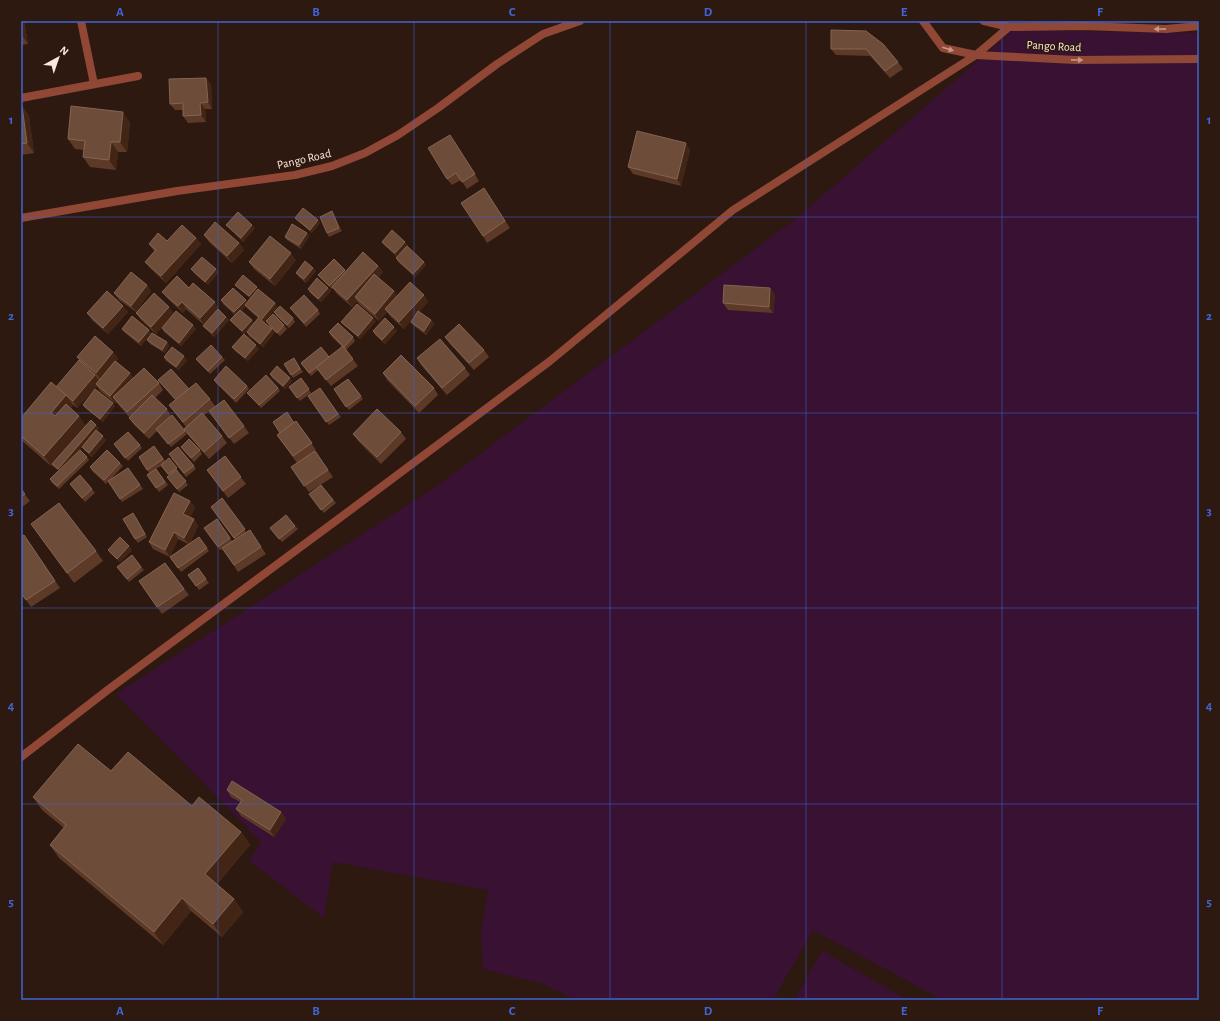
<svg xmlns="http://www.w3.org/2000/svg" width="1220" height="1021" font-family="'Alegreya Sans',sans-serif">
  <rect width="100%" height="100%" fill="#2d190f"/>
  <!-- green -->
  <g fill="#381133">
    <polygon points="1013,30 1199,33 1199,1000 938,1000 939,998 813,930 773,1000 577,1000 540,983 483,969 481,931 488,890 333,862 324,918 249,861 261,842 116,694 438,485 798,217"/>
    <polygon points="822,951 908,1000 794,1000"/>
  </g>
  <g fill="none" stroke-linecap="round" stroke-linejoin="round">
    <!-- minor -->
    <g stroke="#904736" stroke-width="8">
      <polyline points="81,21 94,84"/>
      <polyline points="21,98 138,76"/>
      <polyline points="21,757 109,689 337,520 550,361 733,210 976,55 1009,27"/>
    </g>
    <!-- tertiary -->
    <g stroke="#904736" stroke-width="8">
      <polyline points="923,21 943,48 976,55 1075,60 1199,59"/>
      <polyline points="984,21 1009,27 1084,26 1166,29 1199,26"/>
      <polyline points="21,218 177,191 295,175 332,166 365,153 398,135 438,108 497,64 543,34 580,21"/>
    </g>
  </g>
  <!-- wall -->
  <g fill="#5c3a27">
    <polygon points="21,21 24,21 28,44 21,45"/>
    <polygon points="866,31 898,62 903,69 890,78 870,56 836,55 831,49"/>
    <polygon points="211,84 212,109 205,109 206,122 188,123 183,116 183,110 175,110 170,104"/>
    <polygon points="21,106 22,106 29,116 34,153 21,155"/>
    <polygon points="130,122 127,152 118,152 116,170 90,167 83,157 84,150 75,149 68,139"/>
    <polygon points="455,142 479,181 467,189 461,180 452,185 447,179"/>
    <polygon points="690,150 681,186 633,174 628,167"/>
    <polygon points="484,188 510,228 487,243 483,236"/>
    <polygon points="334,215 342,231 329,237 327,233"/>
    <polygon points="295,218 320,223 312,233 298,221"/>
    <polygon points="226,225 255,228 243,242"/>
    <polygon points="307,233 309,236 301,249 287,240 285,237"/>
    <polygon points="204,235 239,243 244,250 232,263 209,242"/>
    <polygon points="196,238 201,244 166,283 150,268 145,262 154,251 149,244"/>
    <polygon points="382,242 408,245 407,246 424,262 426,265 415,277 398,262 396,258 397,257 384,245"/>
    <polygon points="296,260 275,286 254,269 249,262"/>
    <polygon points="378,266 383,272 378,278 394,291 397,296 424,295 428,302 419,312 431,320 434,324 426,335 413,325 411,322 412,319 404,329 390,316 387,312 379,321 359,304 357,301 352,307 337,294 333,288 332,289 318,275 345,270 346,272"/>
    <polygon points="313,268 316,271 306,283 299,277 296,273"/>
    <polygon points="191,269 216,269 218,273 208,285 194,273"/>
    <polygon points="147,285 151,291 136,312 119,300 114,293"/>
    <polygon points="235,285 259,290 275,303 277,307 264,322 272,329 266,321 284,325 287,329 280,336 272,329 275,332 263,347 249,336 247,332 258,318 247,308 246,306 241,311 252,320 254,323 244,334 230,320 235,315 223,304 221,300 247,302 250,298 238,288"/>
    <polygon points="189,288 219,309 219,310 229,320 214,337 203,326 204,325 186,309 183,313 167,298 162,292"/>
    <polygon points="328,288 331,291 321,302 310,293 308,289"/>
    <polygon points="770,288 775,295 773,313 728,310 723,303"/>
    <polygon points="123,306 128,312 108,334 92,320 87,313"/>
    <polygon points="290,308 318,310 320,314 306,327"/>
    <polygon points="274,312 293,318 295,322 289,328 276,316"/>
    <polygon points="136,313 174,314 196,329 181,346 164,332 162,328 167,322 156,334 141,320"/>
    <polygon points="376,321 360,339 344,325 341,322"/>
    <polygon points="122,329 151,333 141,346 124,332"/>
    <polygon points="373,331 397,331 385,344 375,335"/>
    <polygon points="329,332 353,337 355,341 346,350 358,366 331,386 318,370 311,376 301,363 321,347 329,357 342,347 331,336"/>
    <polygon points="445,337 484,350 489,357 474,370 450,344"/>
    <polygon points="147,340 167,342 169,346 165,353 150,344"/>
    <polygon points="232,347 259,349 248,361 235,351"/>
    <polygon points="113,352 118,359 116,361 130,373 133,378 159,383 163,390 155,398 167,409 171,416 187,434 171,447 157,431 149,439 134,425 129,418 130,418 116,402 115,403 100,391 97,386 77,408 71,403 73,405 70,408 86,426 99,428 96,431 106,440 92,457 84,450 82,447 75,456 87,457 89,460 59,489 52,483 50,479 59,471 54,467 52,465 51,466 21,440 21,418 56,387 81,362 77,357"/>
    <polygon points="164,357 187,360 179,370 166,361"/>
    <polygon points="222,357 225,360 210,374 198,362 196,359"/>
    <polygon points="417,358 465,368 470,375 447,395 421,365"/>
    <polygon points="296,361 303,372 293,378 284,364"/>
    <polygon points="383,373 434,388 438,395 419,413 387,380"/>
    <polygon points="270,374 292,381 285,389 272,378"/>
    <polygon points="301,378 311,393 300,401 289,387"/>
    <polygon points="348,379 363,399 349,410 334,389"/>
    <polygon points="158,380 189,389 210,399 215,406 204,415 222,436 227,443 209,459 189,436 184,429 186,427 169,405 176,400"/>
    <polygon points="214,380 247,386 249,389 236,403 216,383"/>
    <polygon points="278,388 280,391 261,408 247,393"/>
    <polygon points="320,388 341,417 329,425 308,396"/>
    <polygon points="113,403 115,406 103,422 85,408 83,405"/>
    <polygon points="214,418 244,426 249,433 234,444"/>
    <polygon points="296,421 316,450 309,455 315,451 333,477 309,492 291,467 297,463 277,435"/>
    <polygon points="401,432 406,439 381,464 358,441 353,434"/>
    <polygon points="114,444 140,445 142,448 128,461"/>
    <polygon points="154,446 165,461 169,458 179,472 178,472 188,485 179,492 170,481 169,476 161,466 156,469 168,485 159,492 147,475 149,473 139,457"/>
    <polygon points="181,447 200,450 202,454 194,462"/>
    <polygon points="225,456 246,484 228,498 207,470"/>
    <polygon points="171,458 194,466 196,469 186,477"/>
    <polygon points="120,463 123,466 109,481 128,468 143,489 122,502 108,481 106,484 92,471 90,467"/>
    <polygon points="70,484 92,489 95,493 85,502"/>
    <polygon points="321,485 336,503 324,513 309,494"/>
    <polygon points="21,489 30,501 21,508"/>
    <polygon points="222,498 246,532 250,530 266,554 238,572 223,549 220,550 204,528 217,519 232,541 235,540 211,507"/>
    <polygon points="190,501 195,508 190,517 194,519 198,526 190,543 207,548 209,551 181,572 170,557 188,544 178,539 170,557 153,549 149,542"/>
    <polygon points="136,517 147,537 138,543 135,539"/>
    <polygon points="31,524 96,551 103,561 74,583"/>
    <polygon points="295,526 298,529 282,542 270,528"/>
    <polygon points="24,535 60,588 31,607 21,593"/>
    <polygon points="108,550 132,550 120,562 110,553"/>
    <polygon points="132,555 144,570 129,582 120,571"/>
    <polygon points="165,563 189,595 162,614 139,581"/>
    <polygon points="198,568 209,583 199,590 188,575"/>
    <polygon points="111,771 192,806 241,832 250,845 217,884 234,899 243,912 222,937 191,911 163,945 59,858 50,845 64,828 42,810 33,797"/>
    <polygon points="227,790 281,812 286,819 274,837 241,816 236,809 240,802 231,797"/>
  </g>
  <!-- shaded-wall -->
  <g fill="#422515">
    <polygon points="21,21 24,21 28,44 21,34"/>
    <polygon points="206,78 211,84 212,109 208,102"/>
    <polygon points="200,103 205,109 206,122 201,115"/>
    <polygon points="22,106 29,116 34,153 27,143"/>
    <polygon points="123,112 130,122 127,152 120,142"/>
    <polygon points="111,142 118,152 116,170 109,160"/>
    <polygon points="686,143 690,150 681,186 677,179"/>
    <polygon points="332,211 342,231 339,228"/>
    <polygon points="318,220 320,223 312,233 310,230"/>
    <polygon points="252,225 255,228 243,242 241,238"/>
    <polygon points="307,233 309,236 301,249 299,245"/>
    <polygon points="196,238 201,244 166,283 161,276"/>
    <polygon points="405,242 408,245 397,257 395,253"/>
    <polygon points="239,243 244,250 232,263 227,256"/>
    <polygon points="291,253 296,260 275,286 270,279"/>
    <polygon points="424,262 426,265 415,277 413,274"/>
    <polygon points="378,266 383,272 358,300 355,297 357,301 352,307 347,300"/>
    <polygon points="313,268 316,271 306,283 304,279"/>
    <polygon points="216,269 218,273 208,285 205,282"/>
    <polygon points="147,285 151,291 136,312 131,306"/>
    <polygon points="257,287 259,290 252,300 249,296"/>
    <polygon points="328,288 331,291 321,302 318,299"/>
    <polygon points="770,288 775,295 773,313 769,307"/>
    <polygon points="394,291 399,298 385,309 387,312 379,321 375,314"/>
    <polygon points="424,295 428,302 404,329 399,322"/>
    <polygon points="246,300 248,303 237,316 234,312"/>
    <polygon points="182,302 186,309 183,313 178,306"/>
    <polygon points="215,302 219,309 204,325 200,318"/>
    <polygon points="275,303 277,307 263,323 261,320"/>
    <polygon points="123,306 128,312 108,334 103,328"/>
    <polygon points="169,307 174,314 156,334 151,327"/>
    <polygon points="226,317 229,320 214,337 212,333"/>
    <polygon points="373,318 376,321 360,339 358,336"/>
    <polygon points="252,320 254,323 244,334 242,331"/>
    <polygon points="431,320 434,324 426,335 424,331"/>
    <polygon points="193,325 196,329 181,346 179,343"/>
    <polygon points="394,327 397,331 385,344 382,340"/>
    <polygon points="272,329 275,332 263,347 260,344"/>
    <polygon points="149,330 151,333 141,346 139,342"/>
    <polygon points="167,342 169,346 165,353 162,350"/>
    <polygon points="256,345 259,349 248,361 245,358"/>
    <polygon points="113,352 118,359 100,379 96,373"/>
    <polygon points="184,356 187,360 179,370 176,367"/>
    <polygon points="130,373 135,380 113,397 116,402 115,403 110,396"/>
    <polygon points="95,375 100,382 96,384 97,386 77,408 73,401"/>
    <polygon points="290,378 292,381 285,389 283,386"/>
    <polygon points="66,395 73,405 58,423 51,413"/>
    <polygon points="113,403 115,406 103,422 100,419"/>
    <polygon points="79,416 86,426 51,466 44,456"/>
    <polygon points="96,425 99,428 60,472 58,469"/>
    <polygon points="103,436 106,440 92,457 89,453"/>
    <polygon points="190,501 195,508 188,521 183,514"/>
    <polygon points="194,519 198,526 189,545 184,538"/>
    <polygon points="174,532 178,539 170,557 165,550"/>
    <polygon points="129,546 132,550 120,562 117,559"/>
    <polygon points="281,812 286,819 274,837 270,830"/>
    <polygon points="241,832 250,845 214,887 205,874"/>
    <polygon points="182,898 191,911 163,945 154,932"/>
    <polygon points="234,899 243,912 222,937 213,924"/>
  </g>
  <!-- building -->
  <g fill="#6e4c3a" stroke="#846453">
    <polygon points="831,30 866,31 883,44 898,62 885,71 866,49 831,49"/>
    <polygon points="206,78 208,102 200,103 201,115 183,116 183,103 170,104 169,79"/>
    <polygon points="21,106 22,106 27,143 21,144"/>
    <polygon points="71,106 123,112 120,142 111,142 109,160 83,157 85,141 68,139"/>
    <polygon points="637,131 686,143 677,179 628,167"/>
    <polygon points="450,135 475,174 462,182 456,173 447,179 428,148"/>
    <polygon points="484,188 505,221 483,236 461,203"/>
    <polygon points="303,208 318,220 310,230 295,218"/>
    <polygon points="332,211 339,228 327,233 320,217"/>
    <polygon points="238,212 252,225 241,238 226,225"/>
    <polygon points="215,222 239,243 227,256 204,235"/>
    <polygon points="292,224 307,233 299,245 285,237"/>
    <polygon points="182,225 196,238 161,276 145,262 156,250 149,244 158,233 167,241"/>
    <polygon points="392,230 405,242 395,253 382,242"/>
    <polygon points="270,236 291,253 270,279 249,262"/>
    <polygon points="407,246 424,262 413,274 396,258"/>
    <polygon points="363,252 378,266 347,300 332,287"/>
    <polygon points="202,257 216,269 205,282 191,269"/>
    <polygon points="334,259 345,270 329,286 318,275"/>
    <polygon points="305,261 313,268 304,279 296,273"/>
    <polygon points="131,272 147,285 131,306 114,293"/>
    <polygon points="374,274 394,291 375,314 355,297"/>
    <polygon points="243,275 257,287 249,296 235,285"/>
    <polygon points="177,276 189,288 193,283 215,302 200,318 182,302 178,306 162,292"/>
    <polygon points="317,278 328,288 318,299 308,289"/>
    <polygon points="410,282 424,295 399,322 385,309"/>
    <polygon points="724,285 770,288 769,307 723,303"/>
    <polygon points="233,288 246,300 234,312 221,300"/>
    <polygon points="258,289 275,303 261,320 272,329 260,344 247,332 259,317 245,305"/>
    <polygon points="107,291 123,306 103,328 87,313"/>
    <polygon points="154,293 169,307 151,327 136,313"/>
    <polygon points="304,295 318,310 304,323 290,308"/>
    <polygon points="357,304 373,318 358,336 341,322"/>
    <polygon points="280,306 293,318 287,325 274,312"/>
    <polygon points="218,309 226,317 212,333 203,326"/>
    <polygon points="240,310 252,320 242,331 230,320"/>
    <polygon points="176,311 193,325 179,343 162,328"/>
    <polygon points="418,311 431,320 424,331 411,322"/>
    <polygon points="273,314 284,325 277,333 266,321"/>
    <polygon points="132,316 149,330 139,342 122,329"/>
    <polygon points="385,318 394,327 382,340 373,331"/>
    <polygon points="338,323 353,337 344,347 329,332"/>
    <polygon points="459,324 484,350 469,363 445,337"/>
    <polygon points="152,333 167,342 162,350 147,340"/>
    <polygon points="244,334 256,345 245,358 232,347"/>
    <polygon points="95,336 113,352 96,373 77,357"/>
    <polygon points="440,339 465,368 442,388 417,358"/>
    <polygon points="211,345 222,357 208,371 196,359"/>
    <polygon points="343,346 353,359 326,380 316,367"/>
    <polygon points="172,347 184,356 176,367 164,357"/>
    <polygon points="321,347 329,357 309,373 301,363"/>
    <polygon points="401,355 434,388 415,406 383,373"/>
    <polygon points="294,358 300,369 291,375 284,364"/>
    <polygon points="79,360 95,375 73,401 56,387"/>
    <polygon points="115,361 130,373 110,396 96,384"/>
    <polygon points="226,366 247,386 234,399 214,380"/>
    <polygon points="277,366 290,378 283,386 270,374"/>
    <polygon points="144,368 159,383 127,412 113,397"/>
    <polygon points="171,369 189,389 176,400 158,380"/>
    <polygon points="266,375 278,388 259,405 247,393"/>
    <polygon points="301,378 309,389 297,398 289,387"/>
    <polygon points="348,379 361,396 346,407 334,389"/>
    <polygon points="51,382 66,395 51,413 55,416 66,404 79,416 44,456 21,436 21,418"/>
    <polygon points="196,383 210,399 183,422 169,405"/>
    <polygon points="320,388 338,414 326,422 308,396"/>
    <polygon points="95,389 113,403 100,419 83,405"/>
    <polygon points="152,395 167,409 144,433 129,418"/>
    <polygon points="224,400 244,426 229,438 209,411"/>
    <polygon points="377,409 401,432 377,457 353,434"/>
    <polygon points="287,412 294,423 280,433 273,422"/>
    <polygon points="202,413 222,436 204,452 184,429"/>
    <polygon points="172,415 185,431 168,444 156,429"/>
    <polygon points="91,420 96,425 58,469 52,464"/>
    <polygon points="296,421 312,443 293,456 277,435"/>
    <polygon points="96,430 103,436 89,453 82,447"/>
    <polygon points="128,432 140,445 125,458 114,444"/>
    <polygon points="189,439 200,450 191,458 181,447"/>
    <polygon points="154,446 163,459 147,470 139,457"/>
    <polygon points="178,447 194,466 184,473 169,454"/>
    <polygon points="80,450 87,457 57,486 50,479"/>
    <polygon points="107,450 120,463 104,480 90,467"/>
    <polygon points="315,451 328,470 304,486 291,467"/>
    <polygon points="225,456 241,477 223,491 207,470"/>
    <polygon points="169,458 177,468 168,474 161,465"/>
    <polygon points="128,468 140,485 120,499 108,481"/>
    <polygon points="156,469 165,482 156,488 147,475"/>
    <polygon points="176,470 186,481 177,489 167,477"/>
    <polygon points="80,475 92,489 82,498 70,484"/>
    <polygon points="321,485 333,500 321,510 309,494"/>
    <polygon points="21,489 25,494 21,497"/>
    <polygon points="174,493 190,501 183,514 194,519 184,538 174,532 165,550 149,542"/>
    <polygon points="222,498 245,529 234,538 211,507"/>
    <polygon points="59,503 96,551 67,573 31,524"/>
    <polygon points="133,513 145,534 135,539 123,519"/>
    <polygon points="286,515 295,526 279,539 270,528"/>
    <polygon points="217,519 230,538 218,547 204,528"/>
    <polygon points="250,530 261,547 234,565 222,548"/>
    <polygon points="24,535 55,581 26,600 21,593 21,537"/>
    <polygon points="120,537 129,546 117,559 108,550"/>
    <polygon points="199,537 207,548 178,568 170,557"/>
    <polygon points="132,555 141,567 127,579 117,567"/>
    <polygon points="165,563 184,589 157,607 139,581"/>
    <polygon points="198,568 206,579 196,586 188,575"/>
    <polygon points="78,744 111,771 128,752 192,806 199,797 241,832 205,874 234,899 213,924 182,898 154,932 50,845 66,825 33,797"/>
    <polygon points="232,781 281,812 270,830 236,809 242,800 227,790"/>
  </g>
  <!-- one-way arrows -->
  <defs><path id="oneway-solid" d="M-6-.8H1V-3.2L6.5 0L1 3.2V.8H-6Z"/></defs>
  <g fill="#c89688">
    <use href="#oneway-solid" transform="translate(1160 29) rotate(-179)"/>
    <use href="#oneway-solid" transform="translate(948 49) rotate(18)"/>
    <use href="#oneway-solid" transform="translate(1077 60) rotate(1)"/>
  </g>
  <!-- grid -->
  <path fill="none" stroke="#3f65d8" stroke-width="1" stroke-opacity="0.55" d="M218,21v979M414,21v979M610,21v979M806,21v979M1002,21v979M21,217h1178M21,413h1178M21,608h1178M21,804h1178"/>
  <g text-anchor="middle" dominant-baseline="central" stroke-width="3.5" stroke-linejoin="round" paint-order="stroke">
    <!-- street labels -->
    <g font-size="12" fill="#ffe5db" stroke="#2d190f">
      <text transform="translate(1054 46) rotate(3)">Pango Road</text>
      <text transform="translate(304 159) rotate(-13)">Pango Road</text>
    </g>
  </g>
  <!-- border -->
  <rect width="1220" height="1021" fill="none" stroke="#2d190f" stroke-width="44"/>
  <!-- north arrow -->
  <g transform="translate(58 58) rotate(40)" stroke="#2d190f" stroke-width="3" paint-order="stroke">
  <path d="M0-3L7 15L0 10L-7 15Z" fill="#ffe5db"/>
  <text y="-6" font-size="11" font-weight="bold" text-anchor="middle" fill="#ffe5db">N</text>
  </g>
  <rect x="22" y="22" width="1176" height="977" fill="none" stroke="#3f65d8" stroke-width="1.5"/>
  <g font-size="13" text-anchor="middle" font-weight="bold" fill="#3f65d8">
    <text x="120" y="16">A</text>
    <text x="316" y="16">B</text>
    <text x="512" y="16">C</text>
    <text x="708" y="16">D</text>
    <text x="904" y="16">E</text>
    <text x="1100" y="16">F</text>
    <text x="11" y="124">1</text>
    <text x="1209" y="124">1</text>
    <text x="11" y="320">2</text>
    <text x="1209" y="320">2</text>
    <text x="11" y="515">3</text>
    <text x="1209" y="515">3</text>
    <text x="11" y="710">4</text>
    <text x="1209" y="710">4</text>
    <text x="11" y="906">5</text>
    <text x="1209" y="906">5</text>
    <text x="120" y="1015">A</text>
    <text x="316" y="1015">B</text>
    <text x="512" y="1015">C</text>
    <text x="708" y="1015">D</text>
    <text x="904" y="1015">E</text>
    <text x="1100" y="1015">F</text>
  </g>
</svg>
